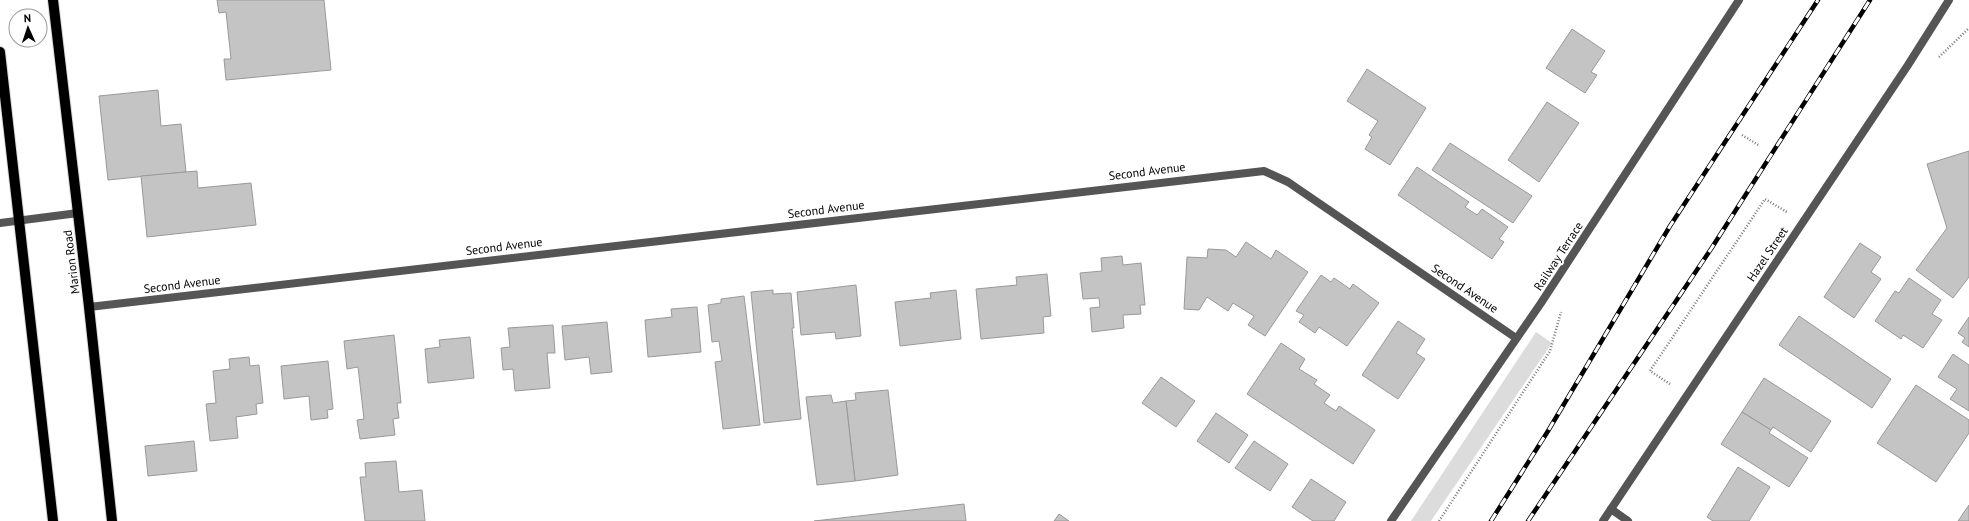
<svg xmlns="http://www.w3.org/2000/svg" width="1969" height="521" font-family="'PT Sans',sans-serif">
  <rect width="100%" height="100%" fill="#fff"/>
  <!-- green -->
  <polygon fill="#dcdcdc" points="1536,332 1552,343 1431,521 1411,521"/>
  <!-- building -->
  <g fill="#c4c4c4" stroke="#999">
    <polygon points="217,0 324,0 331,70 226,80 224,59 231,59 226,12 219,13"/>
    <polygon points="1572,29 1605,51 1591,72 1597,75 1585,93 1546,68"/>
    <polygon points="1367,69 1426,108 1390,165 1365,149 1372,137 1369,135 1378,121 1347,101"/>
    <polygon points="158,90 161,126 181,124 186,172 108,180 99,96"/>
    <polygon points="1547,102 1579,123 1539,182 1508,160"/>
    <polygon points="1450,143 1532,196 1513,223 1432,170"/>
    <polygon points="1969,151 1969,277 1953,298 1916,270 1947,228 1927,164"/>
    <polygon points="1417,167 1469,202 1465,207 1477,215 1482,209 1508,227 1499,239 1504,242 1492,259 1398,195"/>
    <polygon points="197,171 198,188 251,183 256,225 147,237 141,176"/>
    <polygon points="1246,242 1271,259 1276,250 1308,272 1265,336 1248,325 1254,316 1233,303 1228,311 1207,297 1199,310 1184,309 1187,257 1207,258 1208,249 1226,250 1236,257"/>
    <polygon points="1860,243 1881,257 1871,272 1881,279 1854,318 1824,297"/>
    <polygon points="1122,256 1123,265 1141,263 1145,305 1140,305 1141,314 1123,315 1124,328 1092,332 1090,308 1100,307 1099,298 1083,299 1080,273 1102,271 1101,258"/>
    <polygon points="1047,274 1051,316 1043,317 1044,333 981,339 976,289 1017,285 1016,277"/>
    <polygon points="1321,275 1331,282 1334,278 1350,289 1353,284 1379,303 1347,346 1319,327 1315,333 1299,322 1304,315 1296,311"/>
    <polygon points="1909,278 1941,300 1932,314 1942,320 1923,348 1903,335 1901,339 1875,321 1895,291 1899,293"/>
    <polygon points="856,285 861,336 836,339 835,332 801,335 797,292"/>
    <polygon points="773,290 773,294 791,293 794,328 792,328 801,419 764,423 751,292"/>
    <polygon points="956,290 961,339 900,346 895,302 931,298 930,293"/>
    <polygon points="744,296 760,425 723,429 715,362 722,361 719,341 712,342 708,305 721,303 721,299"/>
    <polygon points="697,307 701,352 648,357 645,320 672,317 671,309"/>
    <polygon points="1799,316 1891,379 1872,408 1779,345"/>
    <polygon points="1969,317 1969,347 1962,342 1965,338 1958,333"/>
    <polygon points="1398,321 1425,339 1416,353 1425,359 1398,399 1362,375"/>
    <polygon points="607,322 612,372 591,374 589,357 565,360 562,326"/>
    <polygon points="553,325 555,353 547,353 550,388 515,391 513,369 503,370 501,348 510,347 508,328"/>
    <polygon points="394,335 401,403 397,403 399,418 393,419 395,435 360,439 357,420 364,419 358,367 347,369 344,341"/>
    <polygon points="470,337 474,378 428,383 425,349 440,347 439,340"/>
    <polygon points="1281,343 1305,359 1299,369 1317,380 1314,384 1330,395 1324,403 1336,411 1339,406 1375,430 1353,464 1247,394"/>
    <polygon points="1953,354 1969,365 1969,411 1950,399 1957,389 1938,377"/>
    <polygon points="249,357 250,366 259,365 263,403 256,404 257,414 236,417 238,438 210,441 206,404 216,403 213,371 230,369 229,359"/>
    <polygon points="328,361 333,409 327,410 328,418 311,420 309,396 284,399 281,366"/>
    <polygon points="1161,377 1195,401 1176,427 1142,403"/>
    <polygon points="1764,378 1831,421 1811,452 1773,427 1771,430 1742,412"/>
    <polygon points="1916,385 1969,420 1969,433 1936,482 1877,443"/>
    <polygon points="888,390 898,475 855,481 846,401 856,400 855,393"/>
    <polygon points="831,395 833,403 846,401 855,481 817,485 806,397"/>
    <polygon points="1742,412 1771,430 1769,433 1808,458 1789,487 1721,444"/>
    <polygon points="1216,413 1248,435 1229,463 1197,441"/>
    <polygon points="194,441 197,471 148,476 145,446"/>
    <polygon points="1254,441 1288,464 1270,491 1235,468"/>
    <polygon points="396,461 399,492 422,490 425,521 365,521 360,477 366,477 365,463"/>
    <polygon points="1738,467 1770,487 1749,521 1713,521 1707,517"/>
    <polygon points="1311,479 1346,502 1334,521 1313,521 1292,507"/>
    <polygon points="964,504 966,521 814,521"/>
    <polygon points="1969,505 1969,521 1958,521"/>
    <polygon points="1059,514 1069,521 1054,521"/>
  </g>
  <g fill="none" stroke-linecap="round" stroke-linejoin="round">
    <!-- primary casing -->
    <g stroke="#dbdbdb" stroke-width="12">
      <g id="primary">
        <polyline points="53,0 89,307 112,521"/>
        <polyline points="0,52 53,521"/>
      </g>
    </g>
    <!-- path -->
    <g stroke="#777" stroke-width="2.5" stroke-dasharray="1 2" stroke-linecap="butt">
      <polyline points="1939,57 1969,28"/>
      <polyline points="1742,135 1760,146"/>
      <polyline points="1670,384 1650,371 1765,199 1787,212"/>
      <polyline points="1439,521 1550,351 1561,312"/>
    </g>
    <!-- street -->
    <g stroke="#555" stroke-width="8">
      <polyline points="0,223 78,213"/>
      <polyline points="89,307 1264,171 1288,182 1516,338"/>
      <polyline points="1611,509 1628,521"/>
      <polyline points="1391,521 1541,303 1739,0"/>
      <polyline points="1603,521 1908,65 1949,0"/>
    </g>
    <!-- primary -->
    <use href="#primary" stroke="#000" stroke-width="10"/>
    <!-- rail casing -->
    <g stroke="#000" stroke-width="4.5">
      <g id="rail">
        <polyline points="1491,521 1548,431 1670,226 1818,0"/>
        <polyline points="1528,521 1711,249 1870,0"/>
      </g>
    </g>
    <!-- rail -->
    <use href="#rail" stroke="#fff" stroke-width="3" stroke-dasharray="9" stroke-linecap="butt"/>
  </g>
  <g text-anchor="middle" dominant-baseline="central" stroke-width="4" stroke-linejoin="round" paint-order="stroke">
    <!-- street labels -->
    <g font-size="12" fill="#000" stroke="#fff">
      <text transform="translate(1147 171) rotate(-7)">Second Avenue</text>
      <text transform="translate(826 209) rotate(-7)">Second Avenue</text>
      <text transform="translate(504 246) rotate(-7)">Second Avenue</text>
      <text transform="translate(1767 254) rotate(-56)">Hazel Street</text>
      <text transform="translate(1558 256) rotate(-57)">Railway Terrace</text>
      <text transform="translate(71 262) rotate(-97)">Marion Road</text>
      <text transform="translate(182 284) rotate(-7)">Second Avenue</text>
      <text transform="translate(1465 288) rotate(34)">Second Avenue</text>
    </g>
  </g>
  <!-- north arrow -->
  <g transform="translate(28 28) rotate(357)"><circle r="19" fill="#ffffff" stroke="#999999"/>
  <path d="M0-3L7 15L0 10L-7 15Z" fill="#000000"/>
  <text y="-6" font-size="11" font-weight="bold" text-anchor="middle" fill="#000000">N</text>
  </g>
</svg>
